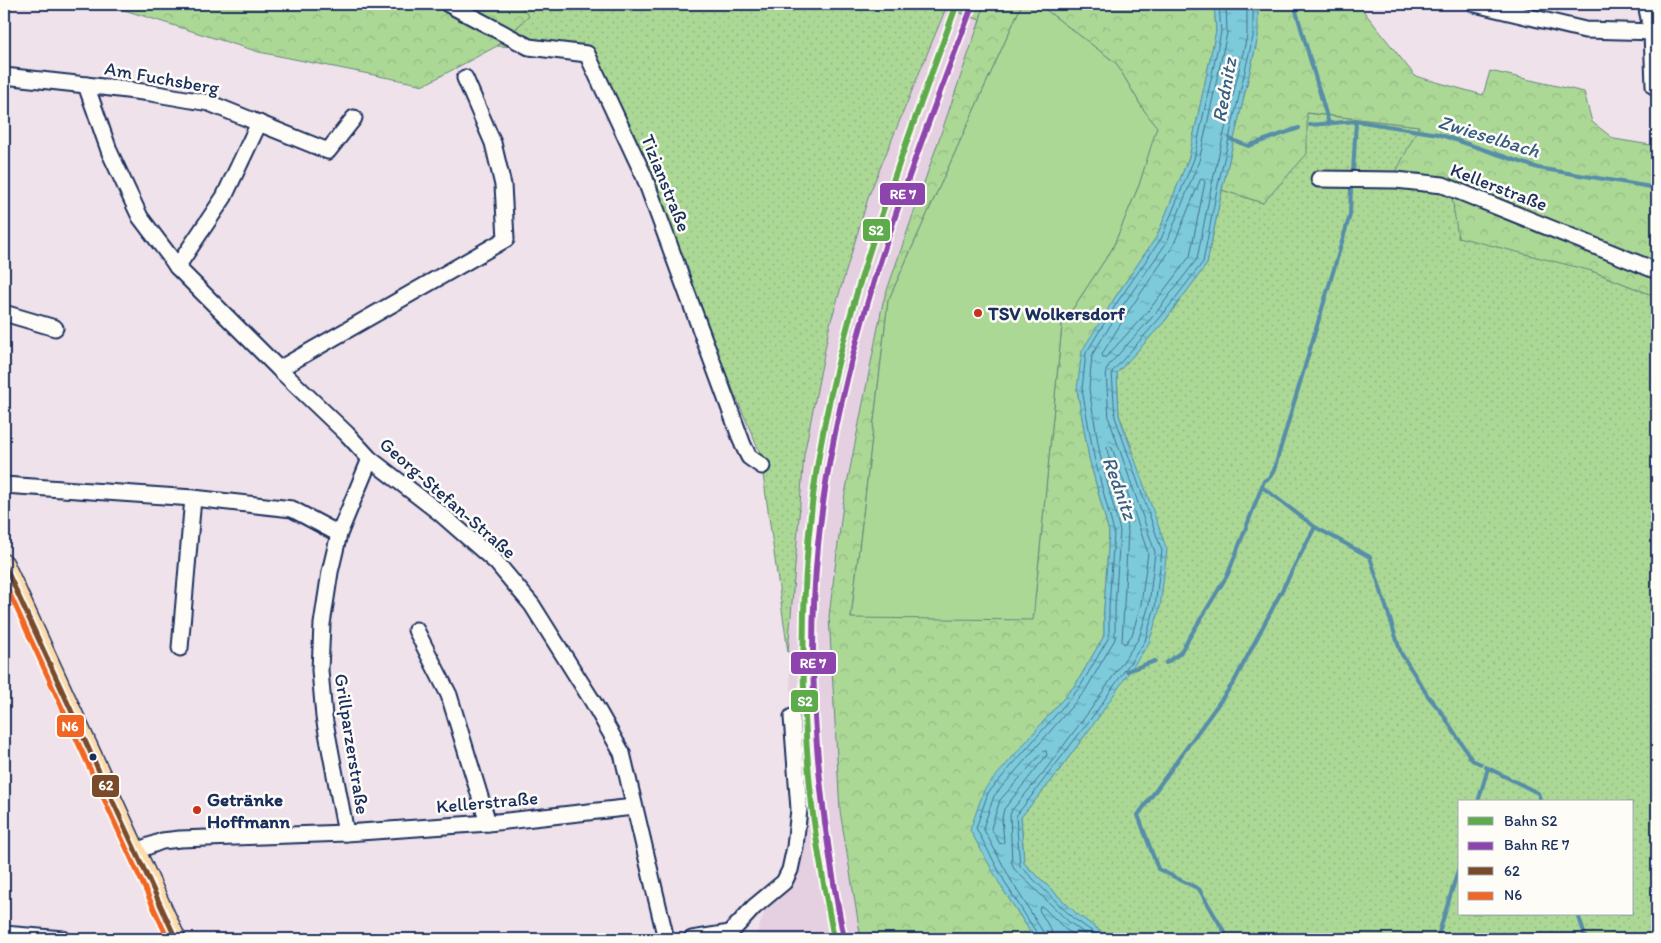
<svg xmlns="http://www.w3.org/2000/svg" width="1661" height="943" font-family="Itim,sans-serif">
  <defs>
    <pattern id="grass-dots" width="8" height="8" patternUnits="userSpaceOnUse" patternTransform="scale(1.25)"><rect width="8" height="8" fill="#acd896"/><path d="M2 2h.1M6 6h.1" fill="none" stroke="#93ba84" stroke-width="1.8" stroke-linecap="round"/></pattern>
    <pattern id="forest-crowns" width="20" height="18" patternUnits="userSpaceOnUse" patternTransform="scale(1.25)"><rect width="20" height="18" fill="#acd896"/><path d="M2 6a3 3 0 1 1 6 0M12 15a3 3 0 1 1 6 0" fill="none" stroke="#93ba84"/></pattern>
    <pattern id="water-ripples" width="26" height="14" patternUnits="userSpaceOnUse" patternTransform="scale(1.25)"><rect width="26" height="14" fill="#7dcbda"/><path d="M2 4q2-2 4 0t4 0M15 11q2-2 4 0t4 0" fill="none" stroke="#66a5b4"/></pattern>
  </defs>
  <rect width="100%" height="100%" fill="#efe2ea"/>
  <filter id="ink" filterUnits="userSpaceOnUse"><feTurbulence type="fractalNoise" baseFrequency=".02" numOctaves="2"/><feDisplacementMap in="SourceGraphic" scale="10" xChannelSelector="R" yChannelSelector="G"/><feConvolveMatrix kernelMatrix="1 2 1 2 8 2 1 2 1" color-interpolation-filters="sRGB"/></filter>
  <g filter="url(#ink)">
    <!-- built -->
    <polygon fill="#e5d0e1" points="946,8 980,20 883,302 843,504 840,811 861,939 755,939 774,884 792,877 802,824 788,652 804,455 830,324 869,195"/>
    <!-- grass -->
    <g fill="url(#grass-dots)" stroke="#64847a" fill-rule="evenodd">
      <polygon points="519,4 984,4 980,20 946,8 869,195 830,324 804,455 788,652 760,453 698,308 647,173 595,50 497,46 529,16"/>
      <path d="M1306,113l114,13 30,59 142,86 65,26v642h-546l-34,-25 -53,-51 -3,-46 31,-37 48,-65 34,-262 -15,-38 -2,-42 47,-51 43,-58 15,-74 41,13zM1460,802h172v112h-172z"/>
    </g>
    <!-- forest -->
    <g fill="url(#forest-crowns)" stroke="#64847a">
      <polygon points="105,4 519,4 529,16 497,46 424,85 259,52"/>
      <polygon points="984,4 1022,4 888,301 851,618 1035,599 1062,325 1112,249 1139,185 1156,127 1143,109 1116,63 1038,4 1214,4 1216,31 1189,157 1157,236 1114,299 1077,389 1089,458 1109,532 1104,608 1104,636 1076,684 1039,728 1002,888 1035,939 861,939 840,811 829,616 843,504 883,302 980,20"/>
      <polygon points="1255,4 1358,4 1415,76 1483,95 1490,71 1584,92 1592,122 1614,139 1657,146 1657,297 1592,271 1458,237 1450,185 1393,178 1419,126 1307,113 1307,154 1263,203 1222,190 1258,37"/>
    </g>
    <!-- pitch -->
    <polygon fill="#acd896" stroke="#64847a" points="1022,4 1038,4 1116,63 1143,109 1157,127 1139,185 1112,249 1062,325 1033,620 851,618 888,301"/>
    <!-- water -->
    <polygon fill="url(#water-ripples)" stroke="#568da8" points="1214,4 1258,4 1258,37 1222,190 1207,264 1164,322 1117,373 1119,415 1167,550 1160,608 1149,643 1100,715 1052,780 1021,817 1024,863 1077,914 1111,939 1035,939 1002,888 970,830 984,790 1076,684 1104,636 1104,608 1109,532 1089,458 1077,389 1082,351 1114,299 1157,236 1189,157 1216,31"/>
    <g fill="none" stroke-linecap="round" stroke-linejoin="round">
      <!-- shore -->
      <g stroke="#426d90" stroke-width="1">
        <polygon points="1201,179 1203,179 1205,182 1190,256 1149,310 1106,357 1103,357 1102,354 1130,309 1173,246"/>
        <polygon points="1109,446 1112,448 1116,459 1148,553 1141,604 1132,635 1125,644 1122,642 1128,531 1108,454 1107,448"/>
        <polygon points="1046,751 1047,755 1004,809 1002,818 1004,842 1000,844 991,828 1000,800 1043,752"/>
        <polyline points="1039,939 1038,935 1007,886 976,828 988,793 1080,687 1109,637 1109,608 1114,532 1094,457 1082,389 1086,353 1118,301 1161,239 1194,159 1221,32 1219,4"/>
        <polyline points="1045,939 1043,932 1012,882 983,828 994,796 1085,691 1115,639 1115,608 1120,531 1100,455 1089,389 1092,355 1123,305 1167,242 1199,161 1227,33 1226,4"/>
        <polyline points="1053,939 1051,930 1039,910 1040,907 1043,907 1065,929 1079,939"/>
        <polyline points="1092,939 1069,922 1014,869 1012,863 1010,815 1012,810 1043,773 1091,709 1139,638 1149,605 1155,552 1109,419 1106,371 1109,365 1155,314 1197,259 1211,188 1247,36 1247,4"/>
        <polyline points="1103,939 1073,918 1020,866 1016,816 1096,712 1145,641 1155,607 1162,551 1115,417 1112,372 1160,318 1203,262 1217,189 1253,37 1253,4"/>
      </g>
      <!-- stream -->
      <g stroke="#568da8" stroke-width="4">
        <polyline points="1294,4 1329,124"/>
        <polyline points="1310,125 1356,121 1438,134 1538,168 1657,188"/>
        <polyline points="1230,139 1248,146 1299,128"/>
        <polyline points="1353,173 1356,121"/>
        <polyline points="1262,487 1315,527 1370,557 1401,653 1428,696 1442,713 1472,760 1481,764"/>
        <polyline points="1166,663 1180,653 1228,574 1264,481 1270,477 1274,470 1350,215 1351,188"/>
        <polyline points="1127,671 1155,661"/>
        <polyline points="1486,767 1538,793 1541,802"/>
        <polyline points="1478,802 1488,768"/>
        <polyline points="1578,914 1586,939"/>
        <polyline points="1225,933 1199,889 1158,869 1138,815 1234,682 1315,527"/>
        <polyline points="1227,937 1228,939"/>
        <polyline points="1437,939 1460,864"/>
      </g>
      <!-- minor casing -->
      <g stroke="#1b2f5e" stroke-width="19">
        <g id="minor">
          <polyline points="448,4 529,47 587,54 644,176 743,445 749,457 762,466"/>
          <polyline points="1475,4 1585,30 1657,32"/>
          <polyline points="1646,4 1652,33 1654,86 1657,88"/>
          <polyline points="4,76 86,85 110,153 140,217 171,258 177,267 279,369 347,434 370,459 440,513 496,562 532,605 593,702 622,753 666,939"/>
          <polyline points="86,85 151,93 209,103 328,151 354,118"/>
          <polyline points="1319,179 1396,180 1443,185 1657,271"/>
          <polyline points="177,267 224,197 259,123"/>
          <polyline points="4,313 55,328"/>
          <polyline points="279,369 506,239 503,185 493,143 465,78"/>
          <polyline points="4,485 193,498 292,509 339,534"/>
          <polyline points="416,630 449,695 488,823"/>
          <polyline points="180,648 193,498"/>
          <polyline points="346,833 324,717 320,670 322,624 330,572 339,534 370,459"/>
          <polyline points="136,851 162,841 180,839 346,833 488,823 634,807"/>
          <polyline points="4,934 63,939"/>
          <polyline points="692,939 730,933 754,907 784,882 790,870 795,847 799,809 792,717"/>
        </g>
      </g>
      <!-- major casing -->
      <g stroke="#1b2f5e" stroke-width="22">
        <polyline id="major" points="4,564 176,939"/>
      </g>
      <!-- minor -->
      <use href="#minor" stroke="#fdfcf7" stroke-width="15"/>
      <!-- major -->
      <use href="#major" stroke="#fcdcac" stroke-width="19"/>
      <!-- bus-1 casing -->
      <g stroke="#fdfcf7" stroke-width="9">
        <polyline id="bus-1" points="4,564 176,939"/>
      </g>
      <!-- bus-2 casing -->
      <g stroke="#fdfcf7" stroke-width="9">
        <polyline id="bus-2" points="4,581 168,939"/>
      </g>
      <!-- bus-1 -->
      <use href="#bus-1" stroke="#7a4b2a" stroke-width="5"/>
      <!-- bus-2 -->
      <use href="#bus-2" stroke="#f26522" stroke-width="5"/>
      <!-- rail-1 casing -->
      <g stroke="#fdfcf7" stroke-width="10">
        <path id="rail-1" d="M834,939c-8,-44 -17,-88 -22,-133 -12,-110 -12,-222 4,-332 24,-162 85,-317 141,-470"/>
      </g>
      <!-- rail-2 casing -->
      <g stroke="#fdfcf7" stroke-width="10">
        <path id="rail-2" d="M844,939c-25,-130 -39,-261 -26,-394 18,-187 89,-366 155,-541"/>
      </g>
      <!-- rail-1 -->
      <use href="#rail-1" stroke="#5eab4b" stroke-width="6"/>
      <!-- rail-2 -->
      <use href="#rail-2" stroke="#8e44ad" stroke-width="6"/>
    </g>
  </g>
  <!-- markers -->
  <g fill="#c8321e" stroke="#fdfcf7" stroke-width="2">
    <circle cx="978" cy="313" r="5"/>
    <circle cx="197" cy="810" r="5"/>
  </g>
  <circle fill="#1b2f5e" stroke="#fdfcf7" stroke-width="2" cx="93" cy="757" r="4.5"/>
  <g text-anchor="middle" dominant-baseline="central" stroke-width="5" stroke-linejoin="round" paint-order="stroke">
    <!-- street labels -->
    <g font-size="19" fill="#1b2f5e" stroke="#fdfcf7">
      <text transform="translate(162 78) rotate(10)">Am Fuchsberg</text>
      <text transform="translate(666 183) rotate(68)">Tizianstraße</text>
      <text transform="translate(1499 187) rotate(21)">Kellerstraße</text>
      <text transform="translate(448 498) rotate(41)">Georg-Stefan-Straße</text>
      <text transform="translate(352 744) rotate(81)">Grillparzerstraße</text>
      <text transform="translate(487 802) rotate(-5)">Kellerstraße</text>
    </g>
    <!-- poi labels -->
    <g font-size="19" font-weight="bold" fill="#1b2f5e" stroke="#fdfcf7" text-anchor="start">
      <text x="988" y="313">TSV Wolkersdorf</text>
      <text x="207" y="799">Getränke<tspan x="207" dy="22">Hoffmann</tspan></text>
    </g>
    <!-- water labels -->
    <g font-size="20" font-style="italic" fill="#385e83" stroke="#fdfcf7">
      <text transform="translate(1224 90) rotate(-80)">Rednitz</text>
      <text transform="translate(1489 136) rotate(17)">Zwieselbach</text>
      <text transform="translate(1120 488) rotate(70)">Rednitz</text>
    </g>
  </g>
  <g stroke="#fdfcf7" stroke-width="2">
    <rect x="879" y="182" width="47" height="24" rx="5" fill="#8e44ad"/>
    <rect x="862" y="218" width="29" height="24" rx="5" fill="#5eab4b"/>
    <rect x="790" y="651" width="47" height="24" rx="5" fill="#8e44ad"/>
    <rect x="790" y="689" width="29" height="24" rx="5" fill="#5eab4b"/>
    <rect x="56" y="714" width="29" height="24" rx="5" fill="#f26522"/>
    <rect x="91" y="774" width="29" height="24" rx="5" fill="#7a4b2a"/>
  </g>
  <g font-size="14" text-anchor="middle" font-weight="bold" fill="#fff">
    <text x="903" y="199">RE 7</text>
    <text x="876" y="235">S2</text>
    <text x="813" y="668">RE 7</text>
    <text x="805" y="706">S2</text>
    <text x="70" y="731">N6</text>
    <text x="106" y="790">62</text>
  </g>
  <!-- margin -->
  <rect width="1661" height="943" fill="none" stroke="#fdfcf7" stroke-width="20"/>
  <rect x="10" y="10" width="1641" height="923" fill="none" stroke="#1b2f5e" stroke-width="2" filter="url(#ink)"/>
  <!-- legend -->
  <rect x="1458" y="800" width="175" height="115" fill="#fdfcf7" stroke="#a3aaba"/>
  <rect x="1468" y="817" width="25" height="8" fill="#5eab4b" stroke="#a3aaba"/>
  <text x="1504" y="826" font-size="15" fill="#1b2f5e">Bahn S2</text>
  <rect x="1468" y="842" width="25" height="8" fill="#8e44ad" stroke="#a3aaba"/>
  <text x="1504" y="850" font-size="15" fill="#1b2f5e">Bahn RE 7</text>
  <rect x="1468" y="867" width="25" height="8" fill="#7a4b2a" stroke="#a3aaba"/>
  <text x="1504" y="876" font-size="15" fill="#1b2f5e">62</text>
  <rect x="1468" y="892" width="25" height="8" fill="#f26522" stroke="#a3aaba"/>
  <text x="1504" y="900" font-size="15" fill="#1b2f5e">N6</text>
</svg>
